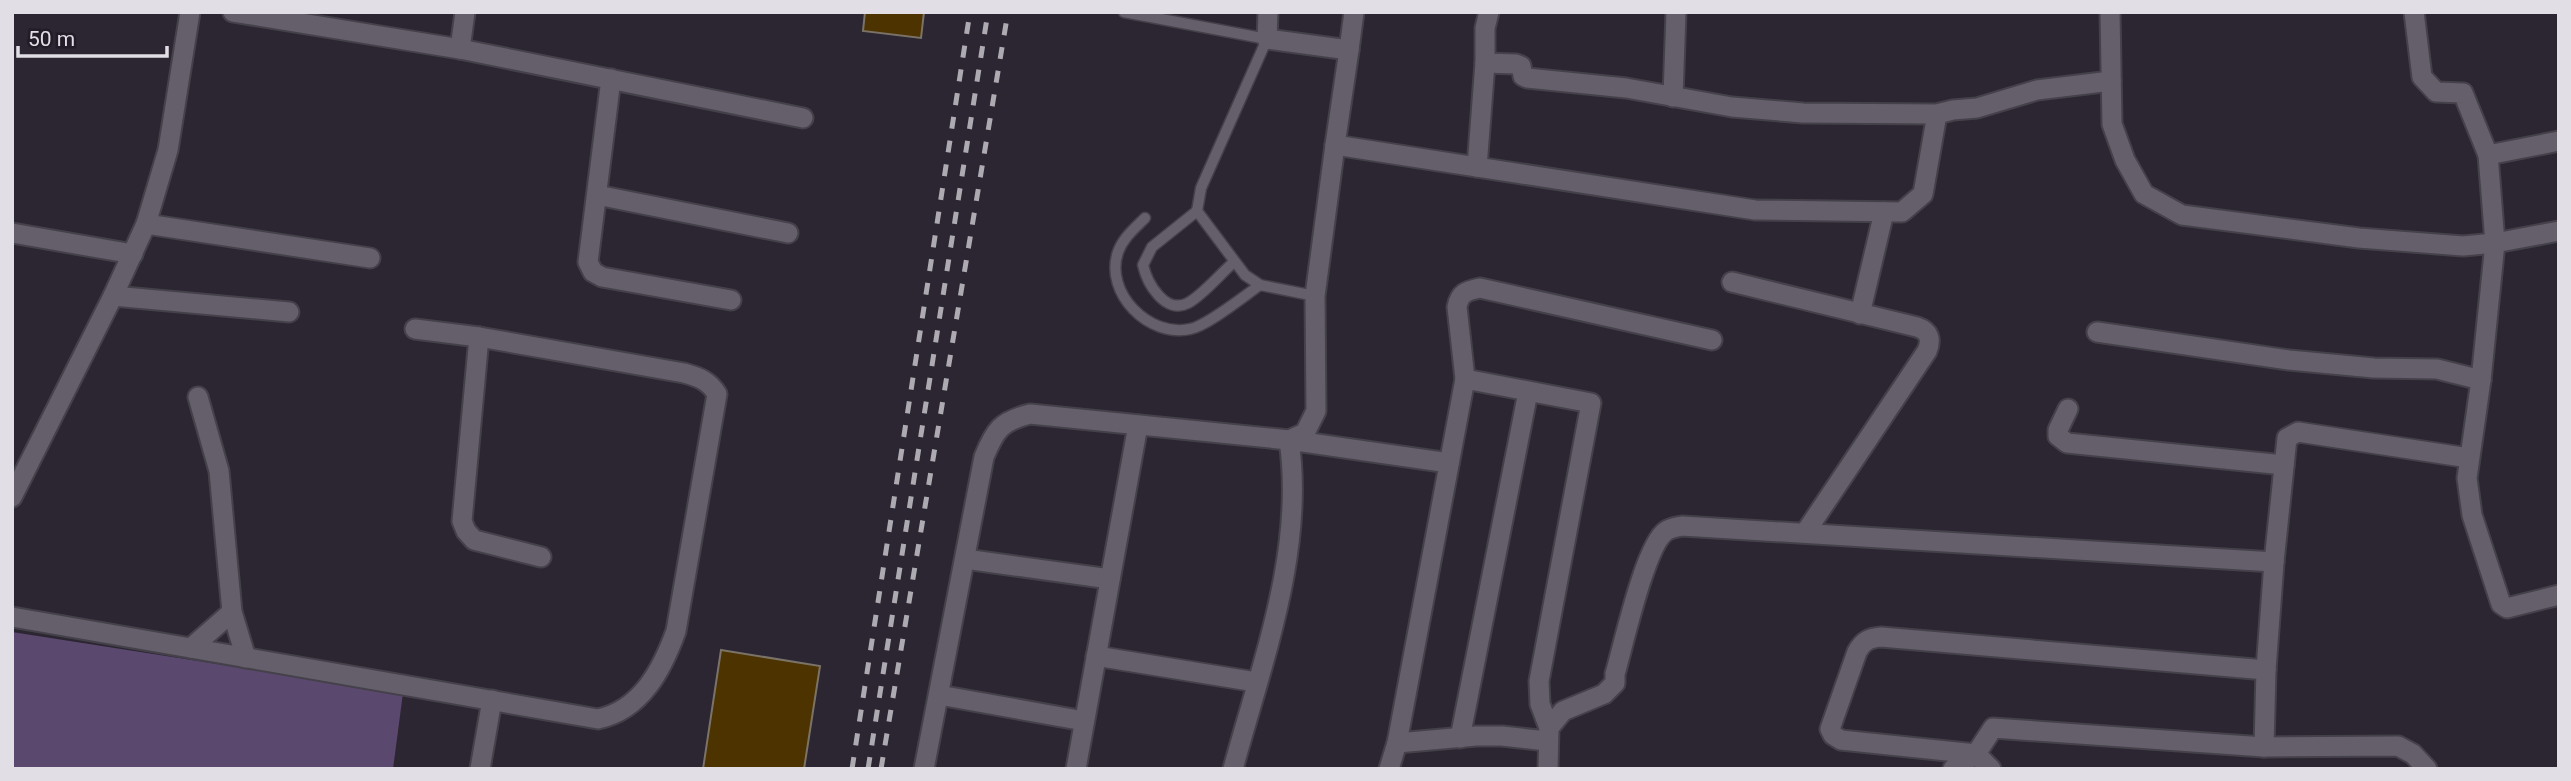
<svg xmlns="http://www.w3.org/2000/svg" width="2571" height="781" font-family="Roboto,sans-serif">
  <rect width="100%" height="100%" fill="#2b2631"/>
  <!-- green -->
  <polygon fill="#5b486e" points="12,632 403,693 393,769 12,769"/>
  <!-- building -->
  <g fill="#4c3300" stroke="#7b7367" stroke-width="2">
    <polygon points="865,12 924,12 921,38 863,31"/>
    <polygon points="721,650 820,666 804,769 703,769"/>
  </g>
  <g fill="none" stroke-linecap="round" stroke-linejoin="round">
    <!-- service casing -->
    <g stroke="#45414a" stroke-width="13">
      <g id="service">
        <polyline points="1124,12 1267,39 1201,188 1197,211 1245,275 1260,285 1315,296"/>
        <path d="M1197,211l-45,36 -9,18c4,18 22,50 45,38 15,-8 33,-30 46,-41"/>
        <path d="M1145,218c-11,11 -22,20 -27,34 -14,41 31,86 72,77 17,-3 54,-33 70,-44"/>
      </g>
    </g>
    <!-- minor casing -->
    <g stroke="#45414a" stroke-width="23">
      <g id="minor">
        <polyline points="233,12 460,49 803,118"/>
        <polyline points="1268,12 1267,39 1349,50 1335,145 1755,210 1902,212 1923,194 1937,114"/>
        <polyline points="2110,12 2112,124 2125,160 2144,194 2182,215 2359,238 2463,246 2495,243 2559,231"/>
        <polyline points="2414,12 2422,77 2436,92 2463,93 2488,155 2495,243 2481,380 2467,478 2472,515 2501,604 2507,608 2559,595"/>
        <polyline points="460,49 465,12"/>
        <polyline points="1349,50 1354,12"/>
        <polyline points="1485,63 1516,64 1521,66 1523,76 1527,78 1626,88 1732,107 1803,113 1937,114 1953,110 1977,108 2037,90 2111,81"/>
        <polyline points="611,79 588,262 593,272 602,277 731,300"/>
        <polyline points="1673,97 1676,12"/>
        <polyline points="2488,155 2559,141"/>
        <polyline points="1477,167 1485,63 1485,28 1489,12"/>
        <polyline points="597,195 788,233"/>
        <polyline points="146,224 370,258"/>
        <polyline points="12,233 133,254"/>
        <path d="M1732,282l185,45c12,4 15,12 10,24l-122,182"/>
        <polyline points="113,296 289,312"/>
        <polyline points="1860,314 1884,212"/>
        <polyline points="2097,332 2289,360 2374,368 2437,369 2481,380"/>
        <polyline points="479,337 462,521 466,531 474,540 541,557"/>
        <path d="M1465,379l-8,-72c3,-15 10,-16 23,-19l232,52"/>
        <polyline points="198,397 219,471 232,612 246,658"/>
        <polyline points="2068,409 2058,430 2058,436 2067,443 2284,465"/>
        <polyline points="12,497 113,296 146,224 168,150 190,12"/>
        <polyline points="965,559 1110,579"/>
        <polyline points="2274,562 2266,670 2264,747 2398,746 2413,754 2427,769"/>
        <path d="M12,617l586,102c43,-9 64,-49 78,-88l41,-237c-8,-13 -18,-17 -33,-21l-205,-36 -64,-8"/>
        <polyline points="191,648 232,612"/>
        <polyline points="1096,656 1256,682"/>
        <polyline points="939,695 1084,721"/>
        <polyline points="1460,738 1528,392"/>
        <polyline points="1547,741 1502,736 1476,736 1397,743 1465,379 1591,403 1539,681 1540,704 1549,728"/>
        <path d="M2264,747l-271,-19 -17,26 -135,-14 -8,-5 -3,-6 27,-77c6,-11 12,-14 24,-15l385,33"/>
        <polyline points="480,769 492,700"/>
        <path d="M924,769l60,-312c11,-27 17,-36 46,-43l259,26 16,-7 11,-22 -1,-115 20,-151"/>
        <polyline points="1076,769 1138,425"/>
        <path d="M1233,769c29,-107 72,-218 56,-329l160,23"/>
        <polyline points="1389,769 1397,743"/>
        <path d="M1548,769l1,-41 14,-17 41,-17 11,-11v-9c8,-27 30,-129 51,-143 4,-3 11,-4 16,-5l592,36 13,-124 11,-6 171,26"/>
        <polyline points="1953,769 1976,754 1991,769"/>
      </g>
    </g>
    <!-- service -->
    <use href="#service" stroke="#655f6c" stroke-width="10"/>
    <!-- minor -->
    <use href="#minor" stroke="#655f6c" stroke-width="19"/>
    <!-- rail -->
    <g stroke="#adaab2" stroke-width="5" stroke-dasharray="12 12" stroke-linecap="butt">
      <polyline points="852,769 970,12"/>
      <polyline points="868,769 988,12"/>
      <polyline points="881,769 1008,12"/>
    </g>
  </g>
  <!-- border -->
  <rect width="2571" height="781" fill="none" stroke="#e1dee5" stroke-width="28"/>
  <!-- scale -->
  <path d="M18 46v10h149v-10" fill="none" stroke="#e1dee5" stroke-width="3.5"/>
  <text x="28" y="46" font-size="21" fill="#e1dee5" stroke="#211c27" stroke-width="5" paint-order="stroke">50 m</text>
</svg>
